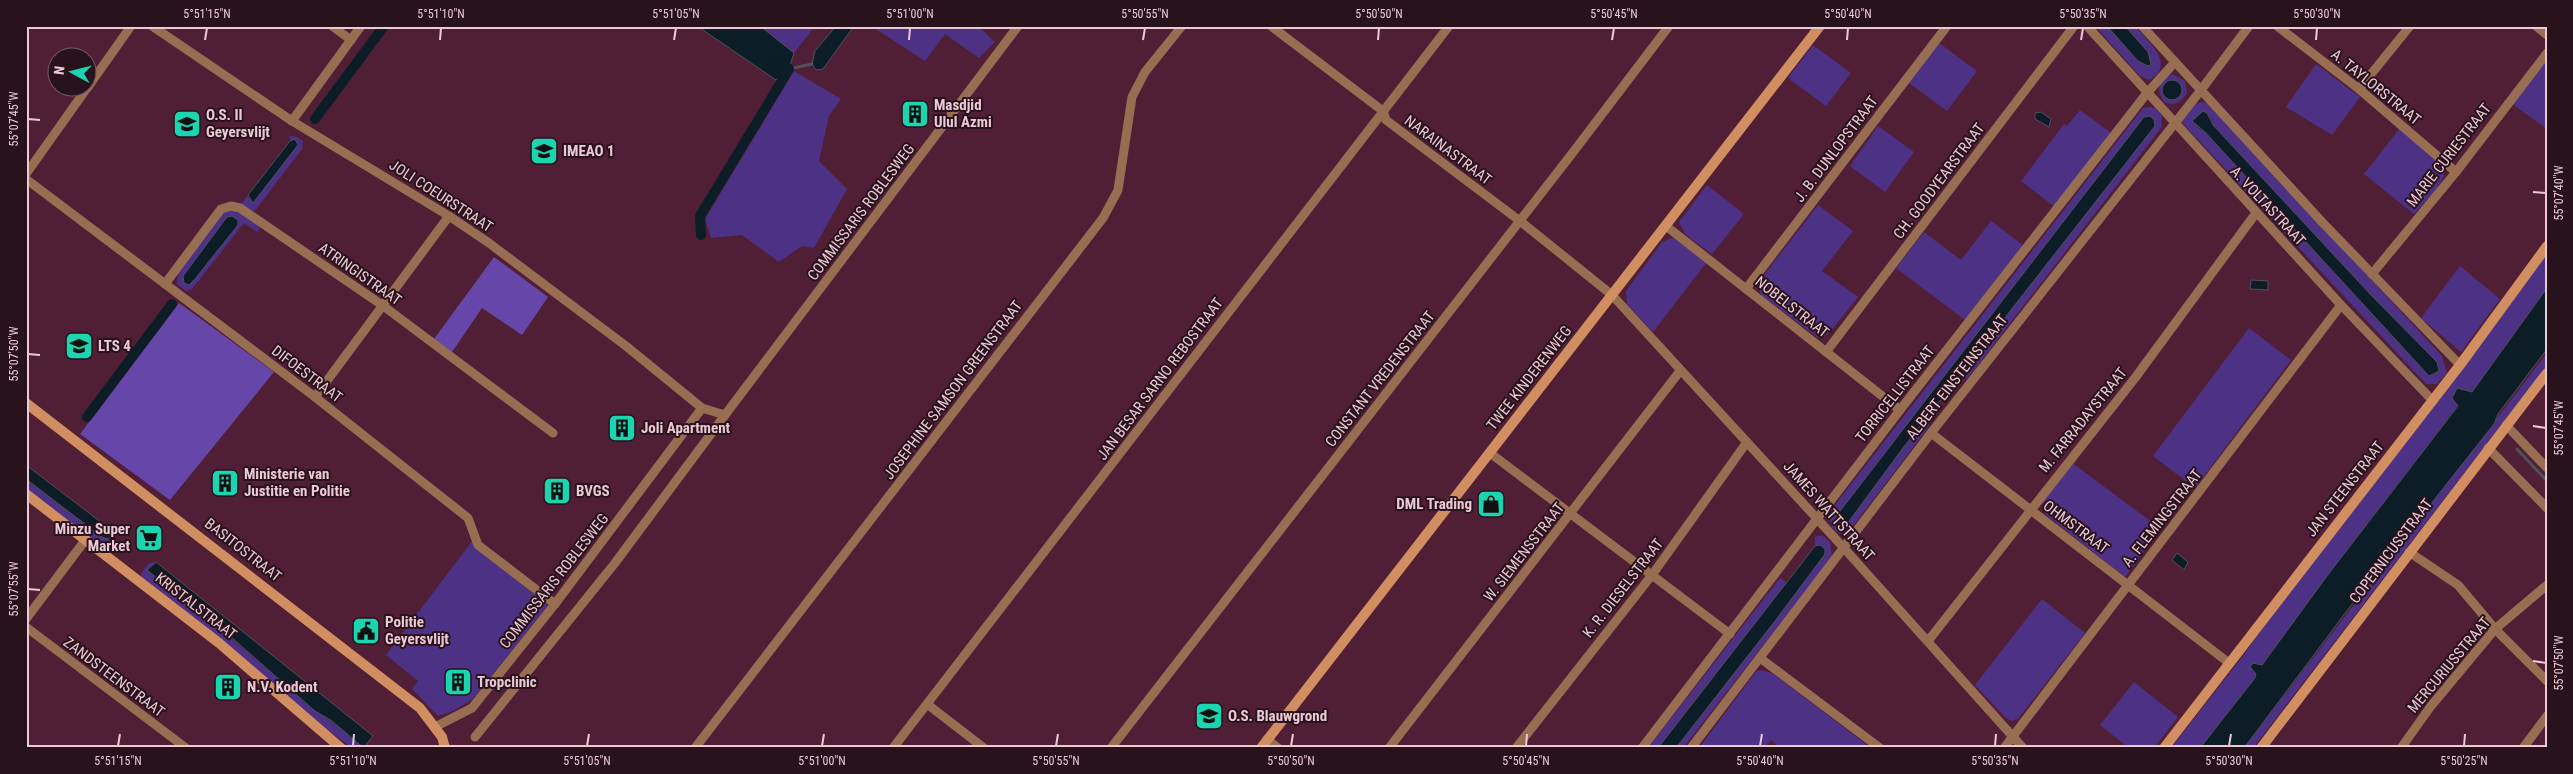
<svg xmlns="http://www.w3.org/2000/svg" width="2573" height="774" font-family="'Roboto Condensed',sans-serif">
  <rect width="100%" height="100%" fill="#501f35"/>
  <!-- green -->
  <g fill="#4d3185" fill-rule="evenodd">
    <polygon points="760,26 815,26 794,53"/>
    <polygon points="871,26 978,26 995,42 979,58 945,34 925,61"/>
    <path d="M2095,26h12l31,35 10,-9 -23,-26h10c12,14 43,40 14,54l-9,-4z"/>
    <polygon points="1939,43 1977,71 1947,111 1909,83"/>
    <polygon points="1813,45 1851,73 1826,106 1788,78"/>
    <polygon points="2547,56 2547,129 2511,103"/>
    <polygon points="2316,64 2360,97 2332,135 2286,107"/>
    <polygon points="794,71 841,99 829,116 819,161 847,189 814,248 802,246 779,262 742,235 711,238 705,219"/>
    <path d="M2172,74l13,7 2,12c-6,9 -14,15 -24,8l-4,-9 1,-10z"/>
    <path d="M2203,102l5,1 234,253 5,17 -10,11h-11l-238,-255 -6,-7c3,-11 10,-20 21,-20zM2211,118l2,7 158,170 66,67 2,9 -10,5 -224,-244 -9,-6z"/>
    <path d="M2150,107l5,1 7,8 -1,12 -194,251 -6,-5 193,-248 -4,-10 -6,1 -307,398 -1,3 70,-74 19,-23 5,4 -83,109c-14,2 -20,-13 -16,-24l312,-402z"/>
    <polygon points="2080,110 2111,133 2055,207 2021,181 2064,124 2067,126"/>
    <polygon points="1878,126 1914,152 1885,192 1850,166"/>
    <path d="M2400,128l44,36c5,18 -18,36 -30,50l-50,-40z"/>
    <polygon points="290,136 297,137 303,141 302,149 257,208 252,212 241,204 248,195 248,199 295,139 290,141"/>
    <polygon points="1707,185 1744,214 1712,254 1685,234 1679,222"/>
    <polygon points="1818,205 1853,231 1822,271 1858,297 1830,332 1825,336 1817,337 1761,295 1757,284"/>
    <polygon points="229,210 238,211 261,227 257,232 244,223 192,289 186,291 177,284 178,272 222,213"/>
    <polygon points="1991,221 2023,245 1965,320 1896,268 1924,232 1961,260"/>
    <polygon points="1672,238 1679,240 1706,263 1653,332 1627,304 1626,291 1662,242"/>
    <polygon points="2547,252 2547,288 2541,296 2472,392 2458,388 2452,398 2458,405 2327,576 2262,666 2255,678 2200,748 2171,748 2243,656 2310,563"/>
    <polygon points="2460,266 2500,299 2461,352 2421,318"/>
    <polygon points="2249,328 2291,360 2195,488 2153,456"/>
    <polygon points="2547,353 2547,366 2514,408 2253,748 2244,748"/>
    <polygon points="2071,462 2161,529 2125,577 2045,514 2042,499"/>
    <polygon points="26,479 102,537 108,539 112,545 104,548 26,489"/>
    <polygon points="1822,535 1830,542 1832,557 1683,748 1676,748 1775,621 1825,554 1825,549 1820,545 1815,546 1815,537"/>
    <polygon points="473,540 476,548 548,605 473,699 453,711 438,716 412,689 418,681 386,655"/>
    <path d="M156,562l-9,8c57,45 112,92 167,139 13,12 41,26 50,39h-12l-53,-40 -158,-131v-4l8,-10z"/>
    <polygon points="1780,578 1787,583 1658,748 1648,748"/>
    <polygon points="2042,599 2085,633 2018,719 2012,721 2006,718 1975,685"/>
    <polygon points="1760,670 1772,673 1871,748 1781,748 1771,740 1765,748 1699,748 1755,673"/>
    <polygon points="2134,682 2178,717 2154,748 2129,748 2100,725"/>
  </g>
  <!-- forest -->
  <g fill="#6647a9">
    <polygon points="494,257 548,297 522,335 482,308 452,352 434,339"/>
    <polygon points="179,303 274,372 170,500 80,434"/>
  </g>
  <!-- water -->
  <g fill="#0c1d27" stroke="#4f515c">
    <polygon points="697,26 760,26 794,53 789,69 776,80"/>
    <polygon points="836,26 854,26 823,69 816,70 812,64 815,51"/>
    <polygon points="2107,26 2125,26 2148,52 2151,64 2148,66 2138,61"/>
    <circle cx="2172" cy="90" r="10"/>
    <polygon points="2203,111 2207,113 2213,125 2371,295 2437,362 2439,371 2429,376 2205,132 2192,121"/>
    <polygon points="2041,112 2051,119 2049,127 2035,119 2035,113"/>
    <polygon points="2150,116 2154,120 2155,126 1906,444 1847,524 1841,524 1836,518 1837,515 2144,117"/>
    <polygon points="295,139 298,145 253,203 248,195 290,141"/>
    <polygon points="232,216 238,220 238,225 195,279 189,285 184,283 183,276 227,217"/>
    <polygon points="2251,280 2268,281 2268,290 2250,289"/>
    <polygon points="2547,288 2547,349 2498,414 2494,424 2355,600 2244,748 2200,748 2255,678 2256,674 2250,667 2253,663 2262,665 2327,576 2458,406 2452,398 2457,388 2472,392"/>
    <polygon points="26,465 114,532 108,539 102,537 26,479"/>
    <polygon points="1820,545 1825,549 1825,554 1775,621 1676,748 1658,748 1815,546"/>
    <polygon points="2177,553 2188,562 2184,570 2172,560"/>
    <polygon points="156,562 373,736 365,746 360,745 332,721 315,711 230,636 147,570"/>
  </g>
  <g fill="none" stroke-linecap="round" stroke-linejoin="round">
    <!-- stream -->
    <g stroke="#4f515c" stroke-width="3">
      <polyline points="789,69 812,64"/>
      <polyline points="2517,449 2547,481"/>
    </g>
    <!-- canal -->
    <g stroke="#0c1d27" stroke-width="10">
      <polyline points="315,119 384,26"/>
      <polyline points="701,235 700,216 789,69 779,61"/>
      <polyline points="87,417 172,304"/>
    </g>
    <!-- street -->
    <g stroke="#986e52" stroke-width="9">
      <polyline points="152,26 292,121 449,216 489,243 626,346 702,408"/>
      <polyline points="332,26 351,40"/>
      <polyline points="1271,26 1383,111 1386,120 1520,221 1612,295 1843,547 2023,748"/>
      <polyline points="2087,26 2341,305 2433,401"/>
      <polyline points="2142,26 2323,223 2460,365"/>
      <polyline points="2277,26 2359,89 2456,172"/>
      <polyline points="2536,26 2547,35"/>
      <polyline points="88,87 131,26"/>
      <polyline points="2359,89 2410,26"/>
      <polyline points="292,121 361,26"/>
      <polyline points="26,174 87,88"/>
      <polyline points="26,179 315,397 468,518 478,545 555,604"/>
      <polyline points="1666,226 1900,410"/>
      <polyline points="2372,274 2456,172 2547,53"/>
      <polyline points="165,284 221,209 231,206 240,208 382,305 553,433"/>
      <polyline points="1746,289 1947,26"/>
      <polyline points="1826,352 2074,26"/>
      <polyline points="315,397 449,216"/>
      <polyline points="2506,425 2547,468"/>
      <polyline points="1931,433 2229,663"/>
      <polyline points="2488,448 2547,508"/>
      <polyline points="1490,453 1730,634"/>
      <polyline points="2409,552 2458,585 2495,629 2547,681"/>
      <polyline points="26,619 86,539"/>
      <polyline points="26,627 186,748"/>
      <polyline points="1928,641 2135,378 2256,213"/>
      <polyline points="1760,658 1880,748"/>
      <polyline points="927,704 984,748"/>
      <polyline points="435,727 472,708 555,604 702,408 725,415 1018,26"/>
      <polyline points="475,737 615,563 725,415"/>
      <polyline points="1267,739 1278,748"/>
      <polyline points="695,748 1103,218 1118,190 1132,97 1145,72 1182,26"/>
      <polyline points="893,748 1449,26"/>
      <polyline points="1111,748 1574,151 1669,26"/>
      <polyline points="1389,748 1680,371"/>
      <polyline points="1516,748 1652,575 1747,442"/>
      <polyline points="1642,748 1900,410 2147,93 2175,62"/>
      <polyline points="1691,748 1931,433 2201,90 2249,26"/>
      <polyline points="2004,748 2341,305"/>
      <polyline points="2401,748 2431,706 2495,629 2547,585"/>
      <polyline points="2523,748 2547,716"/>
    </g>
    <!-- secondary -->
    <g stroke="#d18e61" stroke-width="10">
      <polyline points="26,403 420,708 442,737 445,748"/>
      <polyline points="26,494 219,643 341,748"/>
      <polyline points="1261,748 1820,26"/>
      <polyline points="2164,748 2460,365 2547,246"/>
      <polyline points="2261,748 2547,373"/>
    </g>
  </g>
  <!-- ticks -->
  <path fill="none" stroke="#ebcad6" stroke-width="2" d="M205,40l2,-12M440,40l1,-12M674,40l2,-12M909,40l1,-12M1143,40l2,-12M1378,40l1,-12M1612,40l2,-12M1847,40l1,-12M2081,40l2,-12M2316,40l1,-12M28,119l12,1M2533,192l13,1M28,354l12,1M2533,426l13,2M28,589l12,1M2533,661l13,2M118,746l2,-12M353,746l1,-12M587,746l2,-12M822,746l2,-12M1056,746l2,-12M1291,746l2,-12M1526,746l1,-12M1760,746l2,-12M1995,746l1,-12M2229,746l2,-12M2464,746l1,-12"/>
  <!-- icons -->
  <defs>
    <g id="building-square" transform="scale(1.4375)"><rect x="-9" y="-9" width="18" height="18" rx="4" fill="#1bd5b1" stroke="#28121b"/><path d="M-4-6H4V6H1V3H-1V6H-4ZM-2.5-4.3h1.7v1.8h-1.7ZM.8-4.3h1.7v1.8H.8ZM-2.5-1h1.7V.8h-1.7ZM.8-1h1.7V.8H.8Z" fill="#111"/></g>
    <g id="school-square" transform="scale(1.4375)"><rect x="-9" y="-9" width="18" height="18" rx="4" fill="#1bd5b1" stroke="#28121b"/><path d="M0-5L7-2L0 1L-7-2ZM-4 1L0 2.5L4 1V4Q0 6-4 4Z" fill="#111"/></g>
    <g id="shop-square" transform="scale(1.4375)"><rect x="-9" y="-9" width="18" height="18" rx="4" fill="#1bd5b1" stroke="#28121b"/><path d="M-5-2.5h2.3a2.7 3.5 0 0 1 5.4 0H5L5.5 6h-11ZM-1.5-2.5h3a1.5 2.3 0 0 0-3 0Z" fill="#111"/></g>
    <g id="supermarket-square" transform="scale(1.4375)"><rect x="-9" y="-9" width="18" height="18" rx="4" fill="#1bd5b1" stroke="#28121b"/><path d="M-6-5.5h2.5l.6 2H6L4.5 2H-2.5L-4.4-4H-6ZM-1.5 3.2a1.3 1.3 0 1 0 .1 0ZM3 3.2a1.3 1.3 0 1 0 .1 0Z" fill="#111"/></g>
    <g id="civic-square" transform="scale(1.4375)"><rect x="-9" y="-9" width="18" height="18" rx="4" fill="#1bd5b1" stroke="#28121b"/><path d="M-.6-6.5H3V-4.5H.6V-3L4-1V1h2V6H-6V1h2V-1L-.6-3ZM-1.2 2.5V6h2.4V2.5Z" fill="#111"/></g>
  </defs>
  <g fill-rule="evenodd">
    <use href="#building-square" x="915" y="114"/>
    <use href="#school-square" x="187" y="124"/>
    <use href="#school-square" x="544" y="151"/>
    <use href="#school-square" x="79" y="346"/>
    <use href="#building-square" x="622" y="428"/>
    <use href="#building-square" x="225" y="483"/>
    <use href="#building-square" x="557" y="491"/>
    <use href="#shop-square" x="1491" y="504"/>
    <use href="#supermarket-square" x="149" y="538"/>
    <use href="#civic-square" x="366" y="631"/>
    <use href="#building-square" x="458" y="682"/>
    <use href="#building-square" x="228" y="687"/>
    <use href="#school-square" x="1209" y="716"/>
  </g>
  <g text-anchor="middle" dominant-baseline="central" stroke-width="4" stroke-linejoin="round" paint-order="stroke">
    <!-- street labels -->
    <g font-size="15" fill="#ebcad6" stroke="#28121b">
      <text transform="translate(2376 87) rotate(39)">A. TAYLORSTRAAT</text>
      <text transform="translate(1836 149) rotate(-53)">J. B. DUNLOPSTRAAT</text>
      <text transform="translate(1448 150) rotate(37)">NARAINASTRAAT</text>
      <text transform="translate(2449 155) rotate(-52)">MARIE CURIESTRAAT</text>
      <text transform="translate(1939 181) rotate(-53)">CH. GOODYEARSTRAAT</text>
      <text transform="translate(441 196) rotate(33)">JOLI COEURSTRAAT</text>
      <text transform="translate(2268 206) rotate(47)">A. VOLTASTRAAT</text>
      <text transform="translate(861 212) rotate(-53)">COMMISSARIS ROBLESWEG</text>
      <text transform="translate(360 274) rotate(35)">ATRINGISTRAAT</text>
      <text transform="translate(1792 307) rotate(38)">NOBELSTRAAT</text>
      <text transform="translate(307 374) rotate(37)">DIFOESTRAAT</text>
      <text transform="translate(1957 377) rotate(-52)">ALBERT EINSTEINSTRAAT</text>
      <text transform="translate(1529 378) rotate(-52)">TWEE KINDERENWEG</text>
      <text transform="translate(1160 379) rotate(-53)">JAN BESAR SARNO REBOSTRAAT</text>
      <text transform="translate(1380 379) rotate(-52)">CONSTANT VREDENSTRAAT</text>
      <text transform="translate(953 390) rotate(-53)">JOSEPHINE SAMSON GREENSTRAAT</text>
      <text transform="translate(1895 394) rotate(-52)">TORRICELLISTRAAT</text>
      <text transform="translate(2083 420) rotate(-51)">M. FARRADAYSTRAAT</text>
      <text transform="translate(2345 489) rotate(-52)">JAN STEENSTRAAT</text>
      <text transform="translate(1829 511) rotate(48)">JAMES WATTSTRAAT</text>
      <text transform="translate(2162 518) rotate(-52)">A. FLEMINGSTRAAT</text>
      <text transform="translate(2076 527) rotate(37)">OHMSTRAAT</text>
      <text transform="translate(243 550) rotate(38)">BASITOSTRAAT</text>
      <text transform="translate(2391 551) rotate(-53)">COPERNICUSSTRAAT</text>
      <text transform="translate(1524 552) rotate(-52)">W. SIEMENSSTRAAT</text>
      <text transform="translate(554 581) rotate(-52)">COMMISSARIS ROBLESWEG</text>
      <text transform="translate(1623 588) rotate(-52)">K. R. DIESELSTRAAT</text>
      <text transform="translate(196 606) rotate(38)">KRISTALSTRAAT</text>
      <text transform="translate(2449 665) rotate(-50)">MERCURIUSSTRAAT</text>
      <text transform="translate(114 677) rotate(37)">ZANDSTEENSTRAAT</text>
    </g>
    <!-- poi labels -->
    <g font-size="15" font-weight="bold" fill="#ebcad6" stroke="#28121b" text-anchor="start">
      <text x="934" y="105">Masdjid<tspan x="934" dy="17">Ulul Azmi</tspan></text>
      <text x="206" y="115">O.S. II<tspan x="206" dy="17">Geyersvlijt</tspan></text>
      <text x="563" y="151">IMEAO 1</text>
      <text x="98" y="346">LTS 4</text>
      <text x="641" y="428">Joli Apartment</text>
      <text x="244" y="474">Ministerie van<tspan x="244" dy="17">Justitie en Politie</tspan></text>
      <text x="576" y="491">BVGS</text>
      <text x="1472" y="504" text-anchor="end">DML Trading</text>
      <text x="130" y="529" text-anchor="end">Minzu Super<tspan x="130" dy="17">Market</tspan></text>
      <text x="385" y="622">Politie<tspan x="385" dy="17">Geyersvlijt</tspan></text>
      <text x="477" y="682">Tropclinic</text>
      <text x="247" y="687">N.V. Kodent</text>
      <text x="1228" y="716">O.S. Blauwgrond</text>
    </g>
  </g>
  <!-- border -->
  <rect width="2573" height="774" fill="none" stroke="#28121b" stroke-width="55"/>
  <!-- north arrow -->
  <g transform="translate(72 72) rotate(277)"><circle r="24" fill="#28121b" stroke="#765c66"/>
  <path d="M0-4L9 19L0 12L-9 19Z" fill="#1bd5b1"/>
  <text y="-8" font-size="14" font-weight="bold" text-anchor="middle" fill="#ebcad6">N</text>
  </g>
  <rect x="28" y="28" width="2518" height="718" fill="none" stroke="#ebcad6" stroke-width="2"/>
  <g font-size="12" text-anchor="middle" fill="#ebcad6">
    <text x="207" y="18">5°51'15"N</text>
    <text x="441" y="18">5°51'10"N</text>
    <text x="676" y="18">5°51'05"N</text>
    <text x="910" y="18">5°51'00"N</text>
    <text x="1145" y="18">5°50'55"N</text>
    <text x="1379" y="18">5°50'50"N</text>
    <text x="1614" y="18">5°50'45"N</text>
    <text x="1848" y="18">5°50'40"N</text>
    <text x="2083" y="18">5°50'35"N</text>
    <text x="2317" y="18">5°50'30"N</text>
    <text transform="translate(14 119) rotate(-90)" y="4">55°07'45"W</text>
    <text transform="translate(2559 193) rotate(-90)" y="4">55°07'40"W</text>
    <text transform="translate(14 354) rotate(-90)" y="4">55°07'50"W</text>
    <text transform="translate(2559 428) rotate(-90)" y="4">55°07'45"W</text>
    <text transform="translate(14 589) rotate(-90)" y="4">55°07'55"W</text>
    <text transform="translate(2559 663) rotate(-90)" y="4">55°07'50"W</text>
    <text x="118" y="765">5°51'15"N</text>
    <text x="353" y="765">5°51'10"N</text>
    <text x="587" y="765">5°51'05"N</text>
    <text x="822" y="765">5°51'00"N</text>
    <text x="1056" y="765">5°50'55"N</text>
    <text x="1291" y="765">5°50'50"N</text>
    <text x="1526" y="765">5°50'45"N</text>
    <text x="1760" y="765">5°50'40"N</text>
    <text x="1995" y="765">5°50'35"N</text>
    <text x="2229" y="765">5°50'30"N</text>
    <text x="2464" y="765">5°50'25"N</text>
  </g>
</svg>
